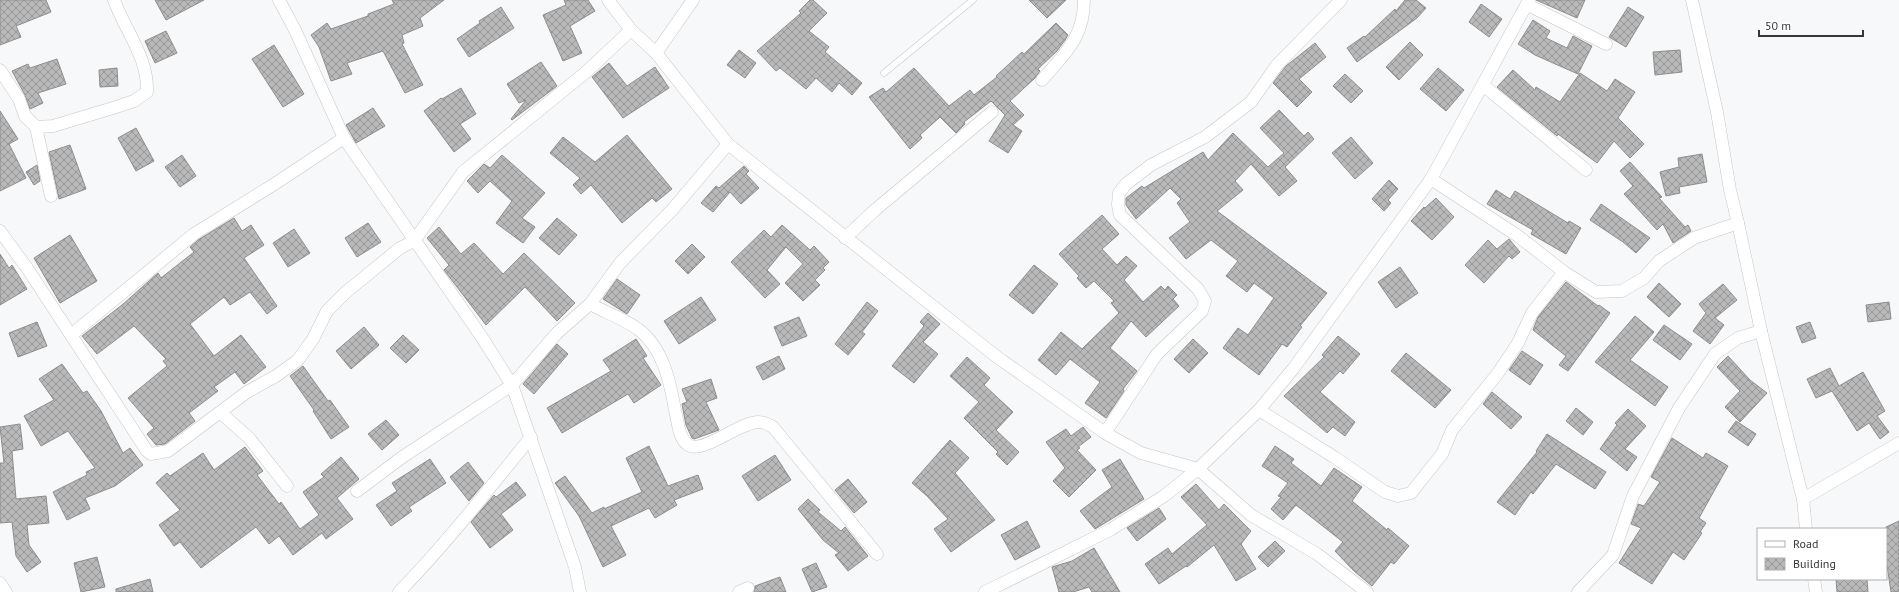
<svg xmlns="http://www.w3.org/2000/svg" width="1899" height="592" font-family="'PT Sans',sans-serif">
  <defs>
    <pattern id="building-cross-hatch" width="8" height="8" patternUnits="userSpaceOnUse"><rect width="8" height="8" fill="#bab9ba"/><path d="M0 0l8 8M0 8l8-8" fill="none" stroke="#989798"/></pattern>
  </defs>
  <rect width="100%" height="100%" fill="#f7f8f9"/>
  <!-- building -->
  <g fill="url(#building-cross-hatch)" stroke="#8e8d8e">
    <polygon points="0,0 46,0 51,12 16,26 21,37 0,45"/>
    <polygon points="155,0 204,0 166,20"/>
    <polygon points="392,0 444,0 420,18 423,26 402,35 404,43 402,44 423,85 405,93 383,51 347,63 352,74 331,81 319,47 311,35 327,23 331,29 368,16 368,14 394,4"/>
    <polygon points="564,0 588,0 595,11 570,26 582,53 563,61 543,15 566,5"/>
    <polygon points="810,0 813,0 827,13 809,31 829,47 825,52 862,83 852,95 839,83 832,92 816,78 806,89 780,68 776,71 757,51 801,13 799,11"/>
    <polygon points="1029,0 1066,0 1047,18"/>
    <polygon points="1405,0 1416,0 1426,8 1417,18 1357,62 1347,48 1364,36 1365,37 1395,9 1396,11"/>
    <polygon points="1536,0 1585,0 1577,18"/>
    <polygon points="1481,4 1502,19 1489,37 1469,22"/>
    <polygon points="501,7 514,28 469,57 457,39 480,23 479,21"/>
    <polygon points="1628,7 1644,17 1626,47 1609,37"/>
    <polygon points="1533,20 1550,31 1546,38 1567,48 1573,36 1592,46 1578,74 1535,55 1518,44"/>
    <polygon points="1056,23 1068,35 1065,40 1057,51 1038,69 1040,71 1035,78 1010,101 1024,115 1013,125 1022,131 1008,153 989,141 1005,115 991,101 964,122 965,124 956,133 940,117 920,135 922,138 910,149 869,97 883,88 886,92 914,68 949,106 970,90 974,95 997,77 996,76 1022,52 1024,54"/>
    <polygon points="166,31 177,53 155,63 145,41"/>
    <polygon points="1410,42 1423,55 1399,80 1386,67"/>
    <polygon points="1315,43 1326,57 1299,79 1312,92 1297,107 1273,83 1286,66"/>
    <polygon points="274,45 304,94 283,107 252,59"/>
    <polygon points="739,50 756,63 745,78 727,65"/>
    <polygon points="1680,50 1682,72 1655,75 1653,52"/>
    <polygon points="57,59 66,84 38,93 43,103 30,109 25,95 12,71 28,64 30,68"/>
    <polygon points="541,62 557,86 512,120 511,119 526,100 519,103 507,84"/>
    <polygon points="609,63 627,86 655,67 669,88 623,118 592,77"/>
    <polygon points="117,68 118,86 100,87 99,70"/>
    <polygon points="1438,68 1464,90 1446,111 1420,89"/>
    <polygon points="1513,70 1535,90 1536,87 1560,102 1580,73 1607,91 1615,79 1635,92 1618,118 1644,144 1630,158 1614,141 1597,163 1558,134 1557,136 1497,87"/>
    <polygon points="1345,74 1363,91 1351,103 1333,86"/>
    <polygon points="461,88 476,114 460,124 471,139 454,152 424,111 441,98 442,99"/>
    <polygon points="373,108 385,126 356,143 346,125"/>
    <polygon points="1279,110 1304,136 1308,132 1314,139 1285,167 1297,181 1279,196 1251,164 1235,181 1243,190 1217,211 1327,293 1300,326 1302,327 1287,347 1282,344 1259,375 1223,348 1238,328 1248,335 1274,298 1254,283 1247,292 1226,276 1238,261 1211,240 1186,259 1169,238 1190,222 1177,203 1181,199 1170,188 1136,219 1126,205 1126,198 1142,186 1144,188 1203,152 1208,160 1233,133 1268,167 1284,153 1260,128"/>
    <polygon points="0,111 18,139 9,144 26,178 0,191"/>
    <polygon points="136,128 154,161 136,171 118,138"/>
    <polygon points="627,135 672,189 656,202 652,198 622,223 591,185 581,194 573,185 580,178 550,153 563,137 595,162"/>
    <polygon points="1351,137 1373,163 1355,179 1332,153"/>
    <polygon points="70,145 86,189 59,199 49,152"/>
    <polygon points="1702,154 1707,182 1679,187 1680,193 1666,196 1660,172 1679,167 1678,158"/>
    <polygon points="182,155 196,176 180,187 165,167"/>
    <polygon points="502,155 545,193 522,218 535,227 523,243 496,223 512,201 490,181 478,193 467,181 484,164 490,168"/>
    <polygon points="1630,162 1662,197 1659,198 1685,227 1688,225 1691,231 1673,243 1663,224 1657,230 1624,194 1633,186 1620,171"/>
    <polygon points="37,165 40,181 34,185 26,172"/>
    <polygon points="744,166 749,171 746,174 759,188 741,204 730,192 713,212 701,203 716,186 719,188"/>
    <polygon points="1389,180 1398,189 1388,200 1391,203 1384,211 1372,199"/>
    <polygon points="1496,190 1510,199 1515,191 1568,223 1569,221 1581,228 1566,254 1531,234 1533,230 1487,204"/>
    <polygon points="1436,198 1454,217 1432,240 1411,221 1424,207 1425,208"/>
    <polygon points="1601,204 1650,238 1636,253 1623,242 1590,220"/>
    <polygon points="1102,215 1119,234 1102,249 1117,265 1126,256 1137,266 1124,280 1143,302 1161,286 1165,290 1168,286 1177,295 1173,299 1179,306 1146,337 1131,321 1110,348 1137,371 1123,389 1124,391 1106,418 1085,403 1100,382 1070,359 1056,375 1038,360 1061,332 1082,349 1119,313 1111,303 1114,301 1094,281 1086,288 1077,278 1079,276 1059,254"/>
    <polygon points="234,218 242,231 251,225 264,245 244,258 277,306 267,314 250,292 230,305 224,297 190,324 214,356 241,335 266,367 244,384 235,372 214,387 218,391 189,413 195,421 165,444 156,445 147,434 154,428 128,398 167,366 163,361 166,359 134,326 97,354 82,336 122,305 158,273 161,278 194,252 190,247 198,240"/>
    <polygon points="557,218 577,235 559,255 539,238"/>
    <polygon points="368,223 381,242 357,257 345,238"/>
    <polygon points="782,225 810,250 814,246 829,262 823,268 825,270 815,280 820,285 803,301 785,283 803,264 786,247 767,270 780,284 765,298 731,262 764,230 771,237"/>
    <polygon points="439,227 461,254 474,243 503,274 524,253 575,303 557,321 525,287 486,325 444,270 449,265 427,238"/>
    <polygon points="294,229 310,253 288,267 273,243"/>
    <polygon points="70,235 97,281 60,303 34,258"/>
    <polygon points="1509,239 1520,252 1512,259 1509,256 1484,283 1465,265 1488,240 1497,249"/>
    <polygon points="692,244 705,257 688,274 675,261"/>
    <polygon points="0,254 9,268 12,265 27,289 0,305"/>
    <polygon points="1034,265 1058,284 1033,314 1009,295"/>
    <polygon points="1400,267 1418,293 1396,308 1378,282"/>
    <polygon points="617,279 640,295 627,314 603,299"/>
    <polygon points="1566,282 1598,306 1599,305 1610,313 1568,371 1559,365 1566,356 1533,330 1538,317"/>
    <polygon points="1659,283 1681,304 1669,317 1647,297"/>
    <polygon points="1723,284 1737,300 1715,318 1724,325 1710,344 1693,331 1706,313 1699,304"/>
    <polygon points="701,297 716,320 679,344 664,321"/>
    <polygon points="867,302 878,311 862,332 865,334 848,355 835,344"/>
    <polygon points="1889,302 1891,319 1868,322 1866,305"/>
    <polygon points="928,313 940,324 923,342 938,354 914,383 892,366 924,326 920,322"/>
    <polygon points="1635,316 1654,332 1630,360 1668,387 1655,406 1595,362"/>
    <polygon points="799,317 807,336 782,346 774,327"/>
    <polygon points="37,322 47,346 18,357 9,333"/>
    <polygon points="1810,322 1816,338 1802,343 1796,327"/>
    <polygon points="1664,325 1692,344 1680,360 1653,340"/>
    <polygon points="364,327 379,345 351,369 336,351"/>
    <polygon points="403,335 419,350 406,363 390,348"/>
    <polygon points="1338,336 1360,354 1343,374 1340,371 1320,392 1355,422 1345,436 1333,427 1327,433 1284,396 1324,357 1322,355"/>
    <polygon points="636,339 647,356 643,358 661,385 634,403 628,394 562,433 547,408 611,371 603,360"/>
    <polygon points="1193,339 1208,353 1189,373 1174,359"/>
    <polygon points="557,344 568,354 534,394 523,384"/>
    <polygon points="1522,351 1543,365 1530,385 1509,370"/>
    <polygon points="1406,353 1451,390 1435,408 1391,371"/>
    <polygon points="779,356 785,369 763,380 756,367"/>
    <polygon points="1728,356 1750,380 1767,393 1740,422 1725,407 1740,391 1717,367"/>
    <polygon points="967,357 990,378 984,385 1013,412 996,430 1019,452 1007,465 996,454 998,452 964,418 979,402 950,376"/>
    <polygon points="62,364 83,393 87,391 101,411 123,453 130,448 143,465 115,486 85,498 90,509 67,520 53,492 87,475 86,472 95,468 68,431 41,446 24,416 54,400 39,379"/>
    <polygon points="303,366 328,401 330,400 349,427 331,439 313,411 314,410 290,376"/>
    <polygon points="1830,368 1839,386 1863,372 1885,411 1877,416 1889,432 1880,439 1869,423 1857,431 1832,391 1816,398 1807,379"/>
    <polygon points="711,379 717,398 706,402 719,430 694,439 692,438 686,425 682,404 687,402 682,389"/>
    <polygon points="1492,392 1522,417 1511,429 1483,404"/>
    <polygon points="1576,408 1593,422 1583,435 1566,421"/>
    <polygon points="1628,409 1646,426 1625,449 1637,457 1627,471 1600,449 1617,425 1615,423"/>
    <polygon points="386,420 399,435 382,450 368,434"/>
    <polygon points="1736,421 1756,434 1748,446 1728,432"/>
    <polygon points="20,424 23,449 12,451 16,499 46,496 49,523 27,525 29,545 41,562 27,572 16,556 12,522 0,523 0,463 4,463 0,427"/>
    <polygon points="1083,427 1091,437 1078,447 1080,448 1077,450 1096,470 1069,497 1053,481 1065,468 1046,442 1066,429 1071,436"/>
    <polygon points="1547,434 1606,472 1595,489 1556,464 1533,494 1531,492 1515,515 1497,502 1537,452 1536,451"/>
    <polygon points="1672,438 1703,458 1706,453 1728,466 1699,518 1706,523 1700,532 1702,533 1684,560 1673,552 1652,584 1619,563 1641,528 1631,524 1638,505 1638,504 1644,506 1660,482 1651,477"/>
    <polygon points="950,440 969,458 955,473 995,520 951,552 934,529 948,519 927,496 912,483"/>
    <polygon points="649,446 668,486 698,475 703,489 674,500 677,505 655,518 649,508 611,526 626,555 603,567 579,516 555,483 565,476 592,513 604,507 604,509 642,492 626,458"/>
    <polygon points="1275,446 1294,459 1291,463 1321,486 1334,468 1362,487 1352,501 1387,530 1388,528 1409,546 1394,564 1391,562 1372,586 1354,571 1335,551 1343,542 1296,505 1283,520 1271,509 1281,497 1278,496 1288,483 1262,466"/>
    <polygon points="245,447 263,471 257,475 279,504 281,502 300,529 319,515 303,492 324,477 321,474 341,457 359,479 337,498 353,519 326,539 322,533 293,555 279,536 269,544 256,527 201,568 180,542 174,546 159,525 180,510 156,483 167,473 170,476 203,453 214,470"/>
    <polygon points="775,455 791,480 758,501 742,476"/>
    <polygon points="430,459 446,483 409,507 412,511 391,526 376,505 397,491 392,483"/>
    <polygon points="1120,459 1144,499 1095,529 1080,511 1112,487 1102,470"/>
    <polygon points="468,462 484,483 469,501 450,477"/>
    <polygon points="848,479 867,502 854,513 835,490"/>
    <polygon points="516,482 526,495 501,514 513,530 490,548 471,522 494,495 496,497"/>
    <polygon points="1196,484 1219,510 1224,504 1251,531 1241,544 1256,569 1236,581 1214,545 1187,567 1186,566 1159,584 1145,564 1168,548 1172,554 1207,525 1181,497"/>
    <polygon points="808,499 820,510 818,512 841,531 845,527 868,556 848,571 835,555 839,553 823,540 798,509"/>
    <polygon points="1159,508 1166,519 1137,541 1127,528"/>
    <polygon points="1027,521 1040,547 1015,560 1001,535"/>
    <polygon points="1899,521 1899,592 1891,592 1886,559 1886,527"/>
    <polygon points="1275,541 1285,551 1268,567 1258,557"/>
    <polygon points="1094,548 1120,592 1092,592 1089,587 1073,592 1059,592 1052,567 1072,561"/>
    <polygon points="97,557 105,587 81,592 74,563"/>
    <polygon points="816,563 827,587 812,592 802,569"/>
    <polygon points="780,577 786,592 754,592 755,586"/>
    <polygon points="150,579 153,592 116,592 116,589"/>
    <polygon points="1836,579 1867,579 1868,592 1837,592"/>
  </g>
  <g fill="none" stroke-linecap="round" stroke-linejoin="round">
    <!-- lane casing -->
    <g stroke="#c5c6c7" stroke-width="7">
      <polyline id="lane" points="884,73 973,0"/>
    </g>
    <!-- street casing -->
    <g stroke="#c5c6c7" stroke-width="13">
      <g id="street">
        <polyline points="279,0 295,30 344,138 481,336 512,385 575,567 580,592"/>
        <polyline points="608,0 631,30 656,53 728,144 997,357 1105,433 1141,453 1198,469 1251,515 1317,554 1367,592"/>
        <polyline points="1528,5 1606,44"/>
        <polyline points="656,53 693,0"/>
        <path d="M0,70l19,29 6,17 11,11 17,-1 60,-18 21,-7 13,-9c1,-36 -21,-59 -33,-92"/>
        <path d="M1042,80c23,-27 42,-42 42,-80"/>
        <polyline points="1483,85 1586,170"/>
        <polyline points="36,127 51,196"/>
        <polyline points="1431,179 1518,236 1564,272 1596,292 1622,291 1644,278 1659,261 1694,238 1738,223 1730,190 1717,112 1692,0"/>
        <polyline points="1738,223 1761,331 1803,499 1806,529"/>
        <polyline points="0,231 27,268 147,451 151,454 168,451 247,392 276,376 298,360 313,339 327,311 345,293 400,248 414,241 463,172 585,73 631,30"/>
        <polyline points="845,238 875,210 992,112"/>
        <path d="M590,304c15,8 34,15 48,25 25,19 32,52 37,81 3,11 3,27 12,34 13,13 53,-23 72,-22 5,0 10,3 14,5l104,127"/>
        <polyline points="71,335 194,234 273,185 344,138"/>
        <polyline points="1259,410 1334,457 1385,492 1398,496 1411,493 1442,454 1452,430 1498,373 1518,343 1532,313 1564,272"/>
        <polyline points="221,413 249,438 287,486"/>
        <polyline points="1105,433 1157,354 1202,311 1205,301 1198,289 1120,215 1118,205 1119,193 1126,184 1151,165 1205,137 1251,102 1277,65 1341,0"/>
        <polyline points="357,491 401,458 512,385 557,333 590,304 620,263 672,210 728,144"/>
        <polyline points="1803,499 1899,443"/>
        <polyline points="1814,579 1816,592"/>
        <polyline points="0,583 6,592"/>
        <path d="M399,592c47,-48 89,-102 132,-155"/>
        <polyline points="739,592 748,588"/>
        <polyline points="985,592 1110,530 1164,496 1198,469 1259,410 1293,369 1431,179 1529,0"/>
        <polyline points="1578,592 1613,555 1633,496 1679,408 1715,354 1738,338 1761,331"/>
      </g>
    </g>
    <!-- lane -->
    <use href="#lane" stroke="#fff" stroke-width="6"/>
    <!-- street -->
    <use href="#street" stroke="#fff" stroke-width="12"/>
  </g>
  <!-- legend -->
  <rect x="1757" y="528" width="130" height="52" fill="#ffffff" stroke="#afafaf"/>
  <rect x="1765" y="541" width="20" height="6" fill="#ffffff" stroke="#afafaf"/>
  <text x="1793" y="548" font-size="12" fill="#373738">Road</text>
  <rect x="1765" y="558" width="20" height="12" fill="url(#building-cross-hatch)" stroke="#afafaf"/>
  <text x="1793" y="568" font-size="12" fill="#373738">Building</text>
  <!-- scale -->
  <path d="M1759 30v6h104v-6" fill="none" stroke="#373738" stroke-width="2"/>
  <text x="1765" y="30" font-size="12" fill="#373738" stroke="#ffffff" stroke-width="3" paint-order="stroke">50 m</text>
</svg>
